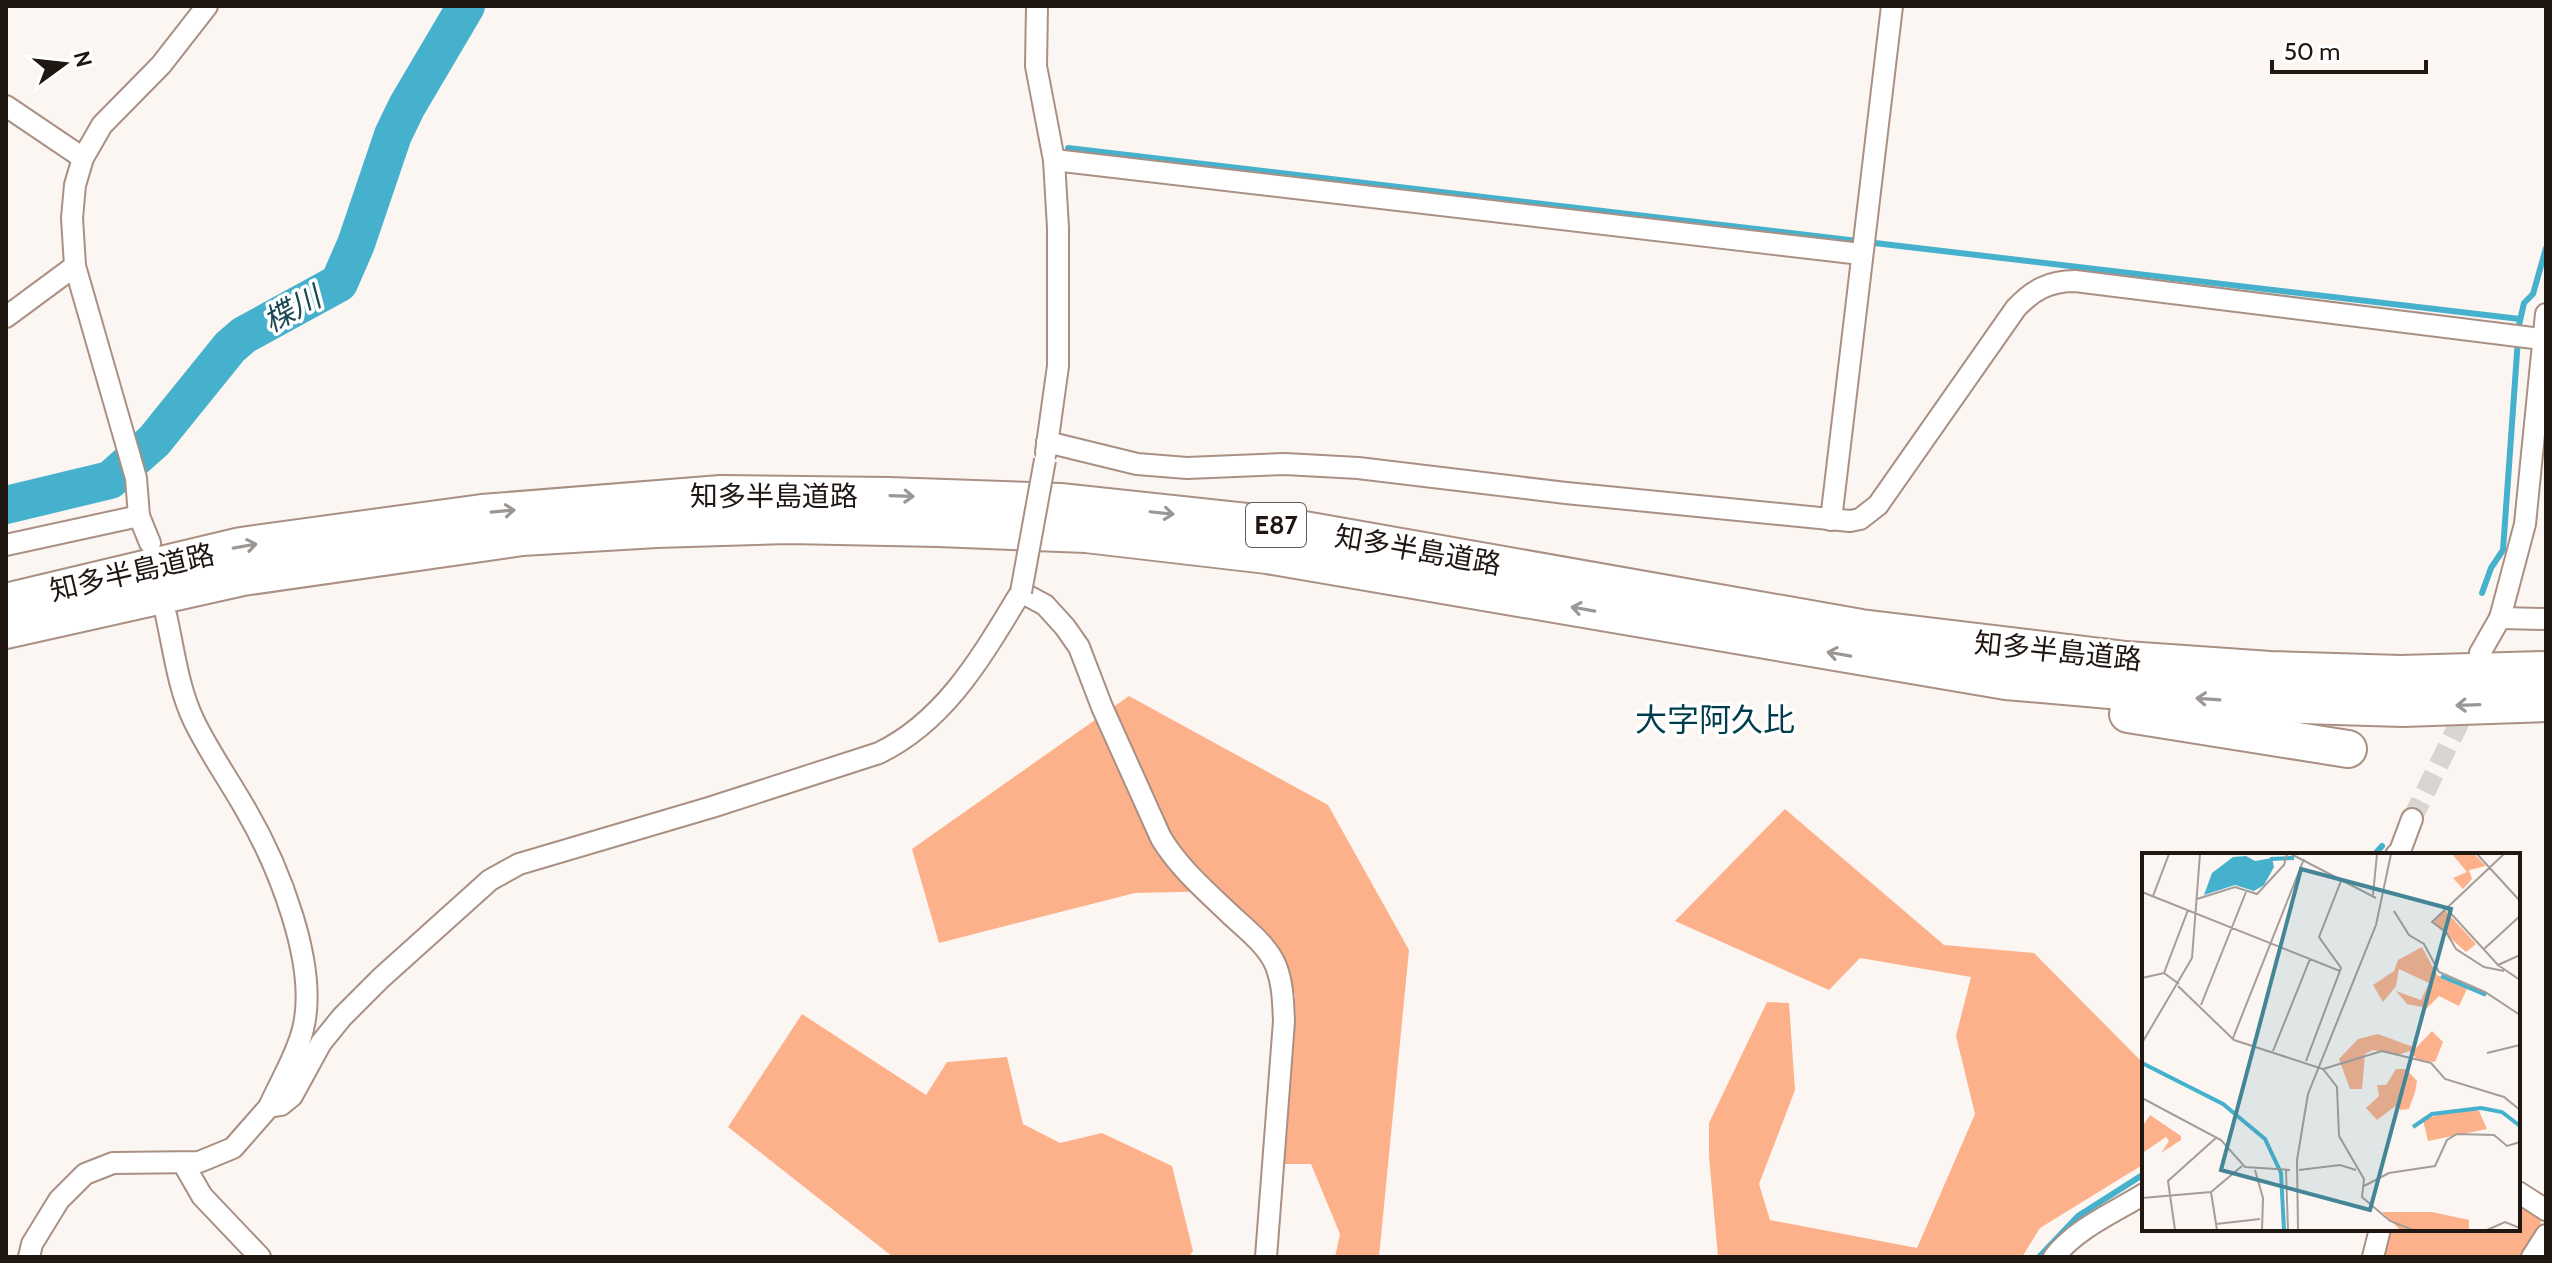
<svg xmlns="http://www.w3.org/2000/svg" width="2552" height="1263" font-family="Cabin,'Noto Sans JP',sans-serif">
  <rect width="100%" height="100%" fill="#fcf6f3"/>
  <!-- forest -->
  <g fill="#fdb18a">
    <polygon points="1129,696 1328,805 1409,950 1379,1257 1335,1257 1340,1234 1311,1164 1284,1164 1295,995 1276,945 1222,891 1135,893 939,943 912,849"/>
    <polygon points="1785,809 1944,945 2034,953 2144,1064 2144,1164 2040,1228 2022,1257 1718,1257 1709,1156 1709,1123 1767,1002 1789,1003 1795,1090 1759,1184 1770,1220 1917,1248 1975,1114 1956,1036 1971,977 1860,958 1829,990 1675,921"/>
    <polygon points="802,1014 926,1095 947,1062 1007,1057 1023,1124 1060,1143 1102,1133 1172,1166 1193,1251 1189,1257 893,1257 728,1127"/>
    <polygon points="2518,1199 2540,1212 2541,1229 2522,1257 2378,1257 2386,1229 2518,1229"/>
  </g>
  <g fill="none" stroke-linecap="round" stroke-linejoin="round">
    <!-- stream -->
    <g stroke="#46b1cc" stroke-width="6">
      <polyline points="1068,148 2520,319"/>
      <polyline points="2482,593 2491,568 2503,550 2519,325 2524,303 2533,294 2546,248"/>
      <polyline points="2374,855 2382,846"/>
      <polyline points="2039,1257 2078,1216 2144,1174"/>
    </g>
    <!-- river -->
    <polyline stroke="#46b1cc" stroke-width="38" points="6,505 110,480 154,441 230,347 244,335 339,283 356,244 393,135 407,106 466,6"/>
    <!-- street-tunnel -->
    <polyline stroke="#dbd5d1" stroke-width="20" stroke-dasharray="20 10" stroke-linecap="butt" points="2412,819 2470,701"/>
    <!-- street casing -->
    <g stroke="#a99083" stroke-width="24">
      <g id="street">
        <polyline points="1037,6 1036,66 1054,160 1058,228 1058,366 1046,452"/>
        <polyline points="6,106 83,158"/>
        <polyline points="1054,160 1861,254"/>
        <polyline points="6,317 75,266"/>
        <path d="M1047,442l90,22 50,4 98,-4 73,4 208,25 284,28 10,-2 18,-14 138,-197c17,-18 33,-27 59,-27l467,58"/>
        <polyline points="1831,520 1892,6"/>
        <polyline points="150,543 139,516 136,478 75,266 72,218 75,185 83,158 102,125 161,65 207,6"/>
        <polyline points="6,545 139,516"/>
        <path d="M166,615c8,35 12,73 28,106 15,31 35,59 52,89 32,55 73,155 57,219 -6,26 -23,53 -34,78"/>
        <polyline points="2500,618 2546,619"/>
        <polyline points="2480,653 2500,618 2525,524 2546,314"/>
        <polyline points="2396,855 2400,851 2412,819"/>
        <polyline points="183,1163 202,1196 260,1257"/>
        <polyline points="2518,1192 2546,1210"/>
        <path d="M29,1257l3,-13 27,-44 26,-26 28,-11 86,-1 34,-14 36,-41 12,-2 11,-9 29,-53 21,-26 39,-39 109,-98 29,-16 193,-57 167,-54c68,-33 104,-99 142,-161l24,13 20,22 14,20 23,60 59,131c18,30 45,53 70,77 16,15 37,31 45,51 7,18 7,36 8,55l-18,236"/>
        <path d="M2054,1257c23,-29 59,-44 90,-63"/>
        <polyline points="2373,1257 2380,1229"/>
        <polyline points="2532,1257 2546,1235"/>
      </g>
    </g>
    <!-- highway casing -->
    <g stroke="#a99083" stroke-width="40">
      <g id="highway">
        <polyline points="6,602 241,546 482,513 721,494 888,496 1060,502 1276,525 1861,628 2126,660 2270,670 2401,674 2546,670"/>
        <polyline points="6,630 243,577 522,537 656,529 789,525 938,528 1086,534 1267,555 2006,681 2268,704 2403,708 2546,703"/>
        <polyline points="2128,714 2348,749"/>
      </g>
    </g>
    <!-- street -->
    <use href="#street" stroke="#fff" stroke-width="20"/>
    <!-- highway -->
    <use href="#highway" stroke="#fff" stroke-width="36"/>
    <!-- street-bridge casing -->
    <g stroke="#a99083" stroke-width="24" stroke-linecap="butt">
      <polyline id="street-bridge" points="1021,592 1045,460"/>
    </g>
    <!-- street-bridge -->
    <use href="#street-bridge" stroke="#fff" stroke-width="20"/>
  </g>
  <!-- one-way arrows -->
  <defs><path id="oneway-shaft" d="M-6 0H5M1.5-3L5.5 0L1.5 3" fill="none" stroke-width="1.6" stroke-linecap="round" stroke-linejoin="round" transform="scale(2)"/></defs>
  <g stroke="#9b9794">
    <use href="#oneway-shaft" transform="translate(902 496) rotate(2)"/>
    <use href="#oneway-shaft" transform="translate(503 511) rotate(-5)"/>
    <use href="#oneway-shaft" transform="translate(1162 513) rotate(6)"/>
    <use href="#oneway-shaft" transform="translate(245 546) rotate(-10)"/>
    <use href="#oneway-shaft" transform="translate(1583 609) rotate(-170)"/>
    <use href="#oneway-shaft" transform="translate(1839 654) rotate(-170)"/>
    <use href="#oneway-shaft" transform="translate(2208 699) rotate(-176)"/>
    <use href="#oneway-shaft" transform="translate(2468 705) rotate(178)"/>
  </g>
  <g text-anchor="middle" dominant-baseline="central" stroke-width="7" stroke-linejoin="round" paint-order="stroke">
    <!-- shield labels -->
    <rect fill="#fff" stroke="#635d59" stroke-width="2" x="1246" y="503" width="60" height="44" rx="6"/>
    <g font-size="26" font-weight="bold" fill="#201712">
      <text x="1276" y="525">E87</text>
    </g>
    <!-- street labels -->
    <g font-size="28" fill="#201712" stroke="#fff">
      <text x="774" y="496">知多半島道路</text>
      <text transform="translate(1418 550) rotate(10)">知多半島道路</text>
      <text transform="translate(132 572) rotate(-13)">知多半島道路</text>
      <text transform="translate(2058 651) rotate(6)">知多半島道路</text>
    </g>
    <!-- water labels -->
    <g font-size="30" font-style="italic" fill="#1a4954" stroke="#fff">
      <text transform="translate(292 309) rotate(-29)">楪川</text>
    </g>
    <!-- quarter labels -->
    <g font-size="32" fill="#003d4a" stroke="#fff">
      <text x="1715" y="719">大字阿久比</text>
    </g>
  </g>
  <!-- overview -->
  <g transform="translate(2142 853)">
    <rect width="378" height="378" fill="#fcf6f3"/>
    <path d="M310,1h22l12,12 -17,4 3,9 -9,10 -10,-11 14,-6zM302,56l32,35 -10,8 -33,-29zM280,94l15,28 30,14 -8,17 -20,-10 -12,12 -20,-4 -11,-13 25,9 8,-17 -30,-14 -3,17 -13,16 -10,-17 21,-14 4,-11zM290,178l11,11 -8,20 -17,-2 -9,-9 -10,4 -26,-5 -8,4 -3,35h-12l-11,-30 19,-20 20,-5 38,14zM254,216h10l11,12 -2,11 -6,17 -9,1 -2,-6 -21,16 -11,-12 13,-12 -2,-11h9zM313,256l24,2 8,18 -59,12 -5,-21zM8,262l31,21v4l-20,13 8,-12 -3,-4 -22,15 -2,-25zM240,359h50l37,8v10h-69z" fill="#fdb18a"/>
    <path d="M104,3l9,5 17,-3 2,9 -10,18 -10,6 -19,-6 -31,10 8,-22 21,-16z" fill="#46b1cc"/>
    <path fill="none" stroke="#46b1cc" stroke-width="4" d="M128,6l24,-1M299,123l45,19M0,210l81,41 42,35 16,34 3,57M271,274l19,-13 49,-6 21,4 18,14"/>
    <path fill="none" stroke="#a49d99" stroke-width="2" d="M149,1l85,44M335,1l43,47M0,39l198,79M231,42l4,-41M11,43l16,-42M55,46l38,-12 22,7 27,-29 3,-11M303,54l53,58 22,15M252,58l15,24 15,9 15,28 46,20 35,23M342,96l36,-33M356,112l22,-10M362,118l-20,-4 -28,-18 -10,-17 -14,-10 72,-68M22,120l24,-63M0,125l22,-5 15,11M36,133l56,54 89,29 14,18 2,49 25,43 -2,18 28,24 23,9M59,152l45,-113M91,185l71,-179M0,190l50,-85 8,-104M131,198l37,-92M345,200l33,-8M164,208l35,-93 -22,-31 22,-56M181,216l59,-18 49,12 14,16 59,18 16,13M0,245l79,42 24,27 45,3M113,317l8,28 -1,32M144,317l2,60M157,317l41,-5 16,5M222,333l25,-13 46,-7 12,-26 10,-6 37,1 13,11 13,-4M69,339l6,38M0,345l69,-6 31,-26M74,371l44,-5M33,377l-7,-49 49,-44M156,377l-1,-70 11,-66 68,-169 15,-71M345,377l18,-8 15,6"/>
    <path fill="#448697" fill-opacity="0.15" stroke="#448697" stroke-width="4" d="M159,16l150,40 -81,301 -149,-40z"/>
    <rect width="378" height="378" fill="none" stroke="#201712" stroke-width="4"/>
  </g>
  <!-- border -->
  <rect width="2552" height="1263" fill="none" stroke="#201712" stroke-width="16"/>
  <!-- north arrow -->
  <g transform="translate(64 64) rotate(75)" stroke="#ffffff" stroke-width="6" paint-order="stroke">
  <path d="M0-6L14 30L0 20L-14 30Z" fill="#201712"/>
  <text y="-12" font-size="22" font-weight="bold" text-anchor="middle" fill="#201712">N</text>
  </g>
  <!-- scale -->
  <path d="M2272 60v12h154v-12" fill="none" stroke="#201712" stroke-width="4"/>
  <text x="2284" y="60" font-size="24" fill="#201712" stroke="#ffffff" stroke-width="6" paint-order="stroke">50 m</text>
</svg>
